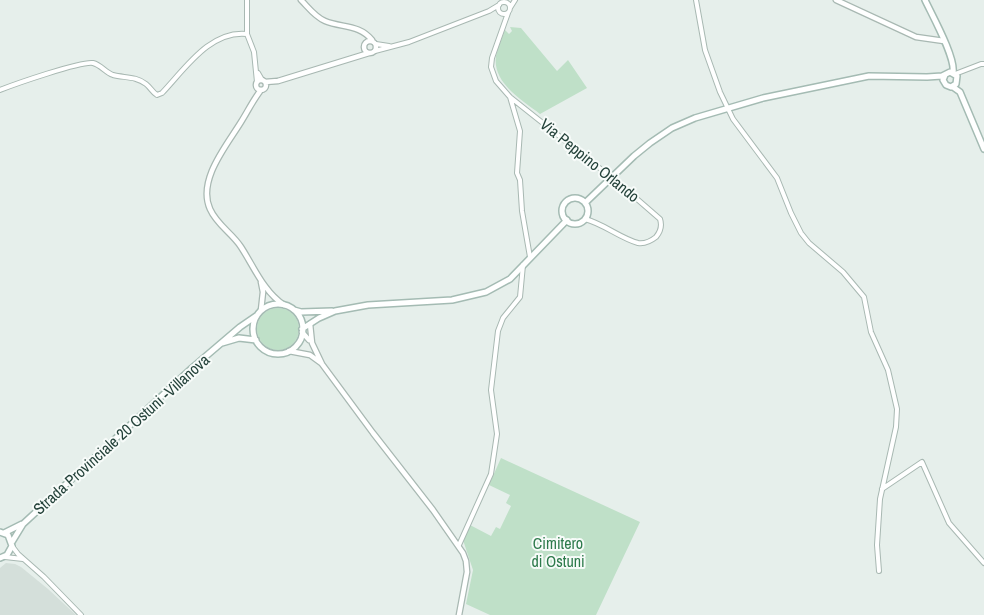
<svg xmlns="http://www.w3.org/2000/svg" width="984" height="615" font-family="'Archivo Narrow',sans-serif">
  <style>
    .built { fill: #d4dfda }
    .green { fill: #bfe0c8 }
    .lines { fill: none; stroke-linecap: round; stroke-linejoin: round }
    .minor-casing { stroke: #a8b8b2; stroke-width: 6 }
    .tertiary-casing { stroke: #a8b8b2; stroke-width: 7 }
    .secondary-casing { stroke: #a4bbb3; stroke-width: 8 }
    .minor { stroke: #fff; stroke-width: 4 }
    .tertiary { stroke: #fff; stroke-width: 4.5 }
    .secondary { stroke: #fff; stroke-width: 5 }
    .minor-bridge-casing { stroke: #a8b8b2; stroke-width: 6; stroke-linecap: butt }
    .minor-bridge { stroke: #fff; stroke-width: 4 }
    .labels { text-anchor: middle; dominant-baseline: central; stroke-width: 4; stroke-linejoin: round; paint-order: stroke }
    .street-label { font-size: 16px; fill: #24423a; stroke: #f7fbf9 }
    .park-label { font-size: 16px; fill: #2d7a4b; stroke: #f7fbf9 }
  </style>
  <rect width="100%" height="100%" fill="#e6efeb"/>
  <path class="built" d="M6,563L15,564L21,567L48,589L76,615H0V568Z"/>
  <path class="green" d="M510,27L521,28L557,71L568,60L587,88L540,114C522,100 492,83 496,56C498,47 502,38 505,30L509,34L512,31Z
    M257 329a21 21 0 1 1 42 0a21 21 0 1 1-42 0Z
    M501,458L640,522L596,615H490L466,604L473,570L463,540L470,525L491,536L496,527L500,529L511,506L506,503L510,495L489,485Z"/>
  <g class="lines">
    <defs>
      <path id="minor" d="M247,0V34L254,52L257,82
        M696,0L705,50L720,92L733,119L777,178L791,213L801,233L809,243L843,272L864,297L871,332L888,370L897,409L896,427L880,499L877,545L879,571
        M498 8a6 6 0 1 1 12 0a6 6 0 1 1-12 0Z
        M510,8L515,0
        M508,13L492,58L491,67L496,81L510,97L602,170
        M376,44L389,46
        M375,51L409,42L489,11L499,5
        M258,73L262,80
        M955,74L981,64H984
        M0,90C15,84 81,61 93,63C101,65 105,72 113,75C124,78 136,76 146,84C151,88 152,92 157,95L162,93C185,69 210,30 247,34
        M510,97L520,131L517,173L520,180L522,211L530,257
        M585,219C604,224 620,238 638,243C645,244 651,241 656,237C661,231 662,225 660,219L622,186
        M882,489L922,462L949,523L984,563
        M459,545L491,474L497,434L491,390L498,331L503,318L520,297L523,265
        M12,546L18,554L44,577L81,615
        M5,557L23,559"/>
      <path id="tertiary" d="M301,0C308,7 315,17 325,21C342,28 359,24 372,40
        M836,0L916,37L944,41
        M364 47a6 6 0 1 1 12 0a6 6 0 1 1-12 0Z
        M256 85a5 5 0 1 1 10 0a5 5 0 1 1-10 0Z
        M265,82L278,81L369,53
        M261,90C253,100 248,111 241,122C227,145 197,180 210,209C217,225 232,233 241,247C254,267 264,292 284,305
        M261,282L263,292L261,310
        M310,324L312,343L322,364L373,433L433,510L463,553L466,561L467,572L459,615
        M302,332L309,340
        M289,351L310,355L321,363"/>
      <path id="secondary" d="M925,0C932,15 956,58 953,73
        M953,87L960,92L984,149
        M562 211a13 13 0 1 1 26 0a13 13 0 1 1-26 0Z
        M585,203L634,156L650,143L672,128L695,118L763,98L869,76L927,77L942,76L950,72L957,76L956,84L951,87L946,85L943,80L945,75
        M253 329a25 25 0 1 1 50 0a25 25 0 1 1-50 0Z
        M294,310L301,312L332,311
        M302,329L319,318L335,311L368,305L452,300L486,292L510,279L567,220
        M222,343L239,338L256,340
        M0,532L8,535L12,546L7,555L0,558
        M4,533L22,524
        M12,542L23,524L192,368L240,327L256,316"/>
    </defs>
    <use href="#minor" class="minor-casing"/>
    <use href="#tertiary" class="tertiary-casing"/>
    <use href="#secondary" class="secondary-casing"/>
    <use href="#minor" class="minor"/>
    <use href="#tertiary" class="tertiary"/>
    <use href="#secondary" class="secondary"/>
    <defs>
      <path id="minor-bridge" d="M602,170L622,186"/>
    </defs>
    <use href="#minor-bridge" class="minor-bridge-casing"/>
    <use href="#minor-bridge" class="minor-bridge"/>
  </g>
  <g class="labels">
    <g class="street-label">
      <text transform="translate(590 160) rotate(39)">Via Peppino Orlando</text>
      <text transform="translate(121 434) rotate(-42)">Strada Provinciale 20 Ostuni -Villanova</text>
    </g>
    <g class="park-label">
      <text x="558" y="543">Cimitero<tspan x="558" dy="18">di Ostuni</tspan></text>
    </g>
  </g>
</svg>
